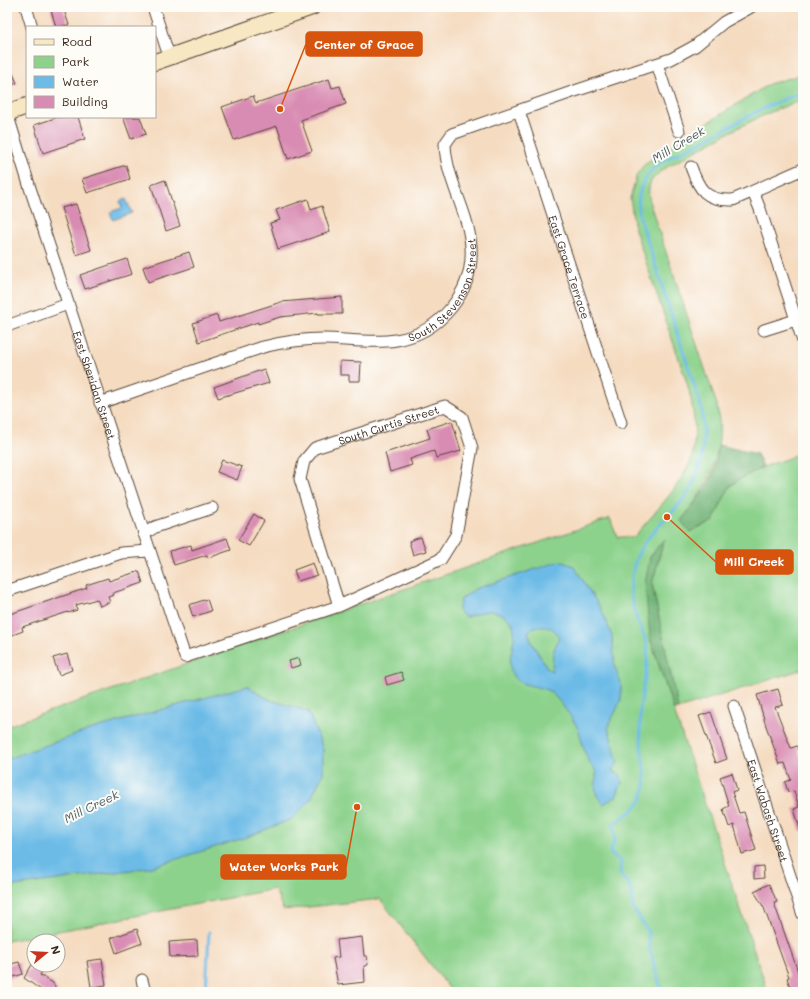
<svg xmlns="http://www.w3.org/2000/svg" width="810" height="999" font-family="Mali,sans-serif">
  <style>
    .green { fill: #8cd28c; stroke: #647e55 }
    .forest { fill: #71b478; stroke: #566f4b }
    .water { fill: #6cbbe7; stroke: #547282; fill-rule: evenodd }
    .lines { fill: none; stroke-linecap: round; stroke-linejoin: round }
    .stream { stroke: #6cbbe7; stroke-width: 3 }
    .building { fill: #d98cb3 }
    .street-casing { stroke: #574536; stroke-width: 13 }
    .secondary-casing { stroke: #574536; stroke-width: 18 }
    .street { stroke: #fff; stroke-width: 11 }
    .secondary { stroke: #f7e8c3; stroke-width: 16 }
    .labels { text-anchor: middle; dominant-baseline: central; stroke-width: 4; stroke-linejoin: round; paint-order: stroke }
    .street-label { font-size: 11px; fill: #3b2a1e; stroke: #fdfcf7 }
    .water-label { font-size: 12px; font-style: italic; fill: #4c5d64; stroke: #fdfcf7 }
    .leader { fill: none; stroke: #d7540e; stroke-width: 1.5 }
    .callout-dot { fill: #d7540e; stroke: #fdfcf7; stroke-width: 1.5 }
    .callout { fill: #d7540e; stroke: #d7540e; stroke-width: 1.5 }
    .callout-label { font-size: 12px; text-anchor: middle; font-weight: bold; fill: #fff }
  </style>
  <rect width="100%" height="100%" fill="#fdfcf7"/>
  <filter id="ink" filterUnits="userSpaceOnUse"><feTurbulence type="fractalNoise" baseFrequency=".025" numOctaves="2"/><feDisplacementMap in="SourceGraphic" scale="8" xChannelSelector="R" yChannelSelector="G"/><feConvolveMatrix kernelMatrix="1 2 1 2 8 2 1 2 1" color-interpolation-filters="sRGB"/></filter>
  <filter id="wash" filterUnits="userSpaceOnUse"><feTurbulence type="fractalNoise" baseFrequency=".012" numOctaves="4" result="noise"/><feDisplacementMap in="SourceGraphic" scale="16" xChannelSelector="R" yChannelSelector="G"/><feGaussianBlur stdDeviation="0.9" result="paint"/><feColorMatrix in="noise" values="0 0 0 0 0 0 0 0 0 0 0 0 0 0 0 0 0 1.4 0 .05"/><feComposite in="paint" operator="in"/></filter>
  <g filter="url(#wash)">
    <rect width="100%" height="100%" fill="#f5dcc1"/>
    <path class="green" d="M803,74V100C762,113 724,135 687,156C675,163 660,169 652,180C647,187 649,196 650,204L717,405C726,453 709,485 681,521L725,496L730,486L740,479L763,467L803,453V669L678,709L652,584L664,540L650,557V639L768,992H452L380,899L283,910L275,889L7,941V726L610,518L617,537H634C651,516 689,478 693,452C697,429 693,405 687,383L635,230L630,198L637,174L643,166L656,155L769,84Z"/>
    <path class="forest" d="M718,445L757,454L763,467L740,479L730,486L713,521L690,532L681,521C693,505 709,487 715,467C717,460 717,452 718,445Z
      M664,539L652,584L678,709L674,710L650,638L645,584L650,557Z"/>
    <path class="water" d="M126,199L132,213L113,220L110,212L122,208L120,201Z
      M560,561L574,566L602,611L612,636L615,668L621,683V700L608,727L618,763L613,769L614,773L620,774L622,782L616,797L603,804C591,790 597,787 596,771C583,759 584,740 576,725C570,715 562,704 554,695C545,684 519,689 512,674C504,656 525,629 506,617C491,607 483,612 466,617L458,611L461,599L475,589ZM534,627C546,627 553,625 559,637L553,653L552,671L548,669L532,643L528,632Z
      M247,686L270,700L308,711L323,749V774L309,802L292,819L247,837L152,867L7,887V759L92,729Z"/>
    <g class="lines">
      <path class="stream" d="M206,992L209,932
        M662,992L650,951L648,932L633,908L631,887L620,874L621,862L610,853L615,839L613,824C623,818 637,809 642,798C648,782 644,769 642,753C640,740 640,725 640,711C641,689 650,666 647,645C646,638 641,631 639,625C634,612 630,598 631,584C634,541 658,530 682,501C704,475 706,438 701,406L640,218C637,201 638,189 648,175C659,159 681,153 697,144C732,125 765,105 803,92"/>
    </g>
    <g id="blocks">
      <path class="building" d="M50,7H63L69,25L56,27Z
        M7,60L17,83L7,87Z
        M329,79L332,88L340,86L346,104L301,120L312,151L288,159L277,126L234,140L222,107L253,96L256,103Z
        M58,117H78L85,139L43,153L34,125Z
        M123,117H140L146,134L131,139Z
        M126,165L130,179L87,193L82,179Z
        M165,180L180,226L166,231L151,185Z
        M308,199L311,210L322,206L330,232L278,249L270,223L280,220L276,210Z
        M76,204L91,250L76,255L61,208Z
        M189,252L194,267L148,282L143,267Z
        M127,259L132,274L85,289L80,275Z
        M342,297V314H318V313L280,317L258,324V322L199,342L193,323L217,315L219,322L281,302Z
        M340,361L361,362L360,381H349V375H340Z
        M264,369L269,383L218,398L214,387Z
        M452,421L461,451L436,458L434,451L410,459L412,465L390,472L385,453L430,438L427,429Z
        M222,460L242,467L237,480L217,472Z
        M254,514L264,521L249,546L238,540Z
        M421,537L426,551L413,555L409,541Z
        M227,538L231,550L208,558L207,555L174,565L170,551L191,545L192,550Z
        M313,563L317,575L298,581L294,570Z
        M139,571L143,583L113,593L114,595L108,597L110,602L100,606L97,599L76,605L77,610L68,613V612L22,627L23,631L7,637V615L87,588L86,585L108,578L109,581Z
        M207,599L211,611L193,617L189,605Z
        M67,654L72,670L59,675L53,658Z
        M299,658L301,665L291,668L289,661Z
        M401,672L404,680L387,685L385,677Z
        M778,689L783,705L775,707L791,748L797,746L803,764V832H801L794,809L799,807L794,791L788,792L785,782L791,780L785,763L780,764L766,726L757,695Z
        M711,712L727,759L716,763L699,716Z
        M732,773L737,790L732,792L739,813L744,812L756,850L742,854L734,825L729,827L723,809L729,806L720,777Z
        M763,866L764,878L754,879V867Z
        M769,884L777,902L774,903L803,986V990L799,992H792L787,978L789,977L764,908L754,891Z
        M137,929L142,943L116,953L111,938Z
        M362,937L364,956H367L368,965L364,966L365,982L338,985L333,958L339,957L337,940Z
        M197,940L198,956L170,957L169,942Z
        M102,959L106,985L91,987L87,961Z
        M19,962L23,974L7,979V965Z
        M33,963L43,970L40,975L53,983L58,992H44L24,978Z"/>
    </g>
  </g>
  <g filter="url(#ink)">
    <use href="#blocks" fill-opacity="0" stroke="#574536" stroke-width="1"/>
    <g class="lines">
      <defs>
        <g id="street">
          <path d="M26,7L32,27"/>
          <path d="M153,7L169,56"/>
          <path d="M657,64L679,131"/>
          <path id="s1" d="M519,111L621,423"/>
          <path id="s2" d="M7,113L30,188L185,657L339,606L300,479L304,461L315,448L445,406L462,417L472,448L456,535L441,559L339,606"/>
          <path d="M691,167C699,190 706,201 733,200L803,169"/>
          <path d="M753,192L760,209L803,341"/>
          <path d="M7,326L68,304"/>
          <path d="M764,330L802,318"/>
          <path id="s3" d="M100,403L263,347C283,342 302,339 323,339C347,339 372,344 396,340C440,333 474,292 471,247C469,212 446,180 445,144L452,134L572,92L671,59L695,46L724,22L751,7"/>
          <path d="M144,534L155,527L212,508"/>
          <path d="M7,591L121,553L149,551"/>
          <path id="s4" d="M734,706L803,915"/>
          <path d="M142,980L145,992"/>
        </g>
        <path id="secondary" d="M155,62L312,7
          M7,113L27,106"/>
      </defs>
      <use href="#street" class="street-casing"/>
      <use href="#secondary" class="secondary-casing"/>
      <use href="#street" class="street"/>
      <use href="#secondary" class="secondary"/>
    </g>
  </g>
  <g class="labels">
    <g class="street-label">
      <text stroke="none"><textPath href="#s1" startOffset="164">East Grace Terrace</textPath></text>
      <text stroke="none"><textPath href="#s3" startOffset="382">South Stevenson Street</textPath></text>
      <text stroke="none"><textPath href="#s2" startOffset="286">East Sheridan Street</textPath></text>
      <text stroke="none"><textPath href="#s2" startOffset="980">South Curtis Street</textPath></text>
      <text stroke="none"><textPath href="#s4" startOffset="110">East Wabash Street</textPath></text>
    </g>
    <g class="water-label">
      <text transform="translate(678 144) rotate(-31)">Mill Creek</text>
      <text transform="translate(91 806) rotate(-26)">Mill Creek</text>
    </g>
  </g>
  <path class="leader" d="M280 109L306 44M667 517L716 562M357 807L346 867"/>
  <g class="callout-dot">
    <circle cx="280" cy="109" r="4"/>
    <circle cx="667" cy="517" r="4"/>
    <circle cx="357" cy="807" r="4"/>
  </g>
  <g class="callout">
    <rect x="306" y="32" width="116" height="24" rx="4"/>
    <rect x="716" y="550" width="77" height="24" rx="4"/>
    <rect x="221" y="855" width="125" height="24" rx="4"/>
  </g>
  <g class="callout-label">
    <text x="364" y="49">Center of Grace</text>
    <text x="754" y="566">Mill Creek</text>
    <text x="284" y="871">Water Works Park</text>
  </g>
  <rect width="810" height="999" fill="none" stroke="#fdfcf7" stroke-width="24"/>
  <rect x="26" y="26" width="130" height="92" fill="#fdfcf7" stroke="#afa8a0"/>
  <rect x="34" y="39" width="20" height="6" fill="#f7e8c3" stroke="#afa8a0"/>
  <text x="62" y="46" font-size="12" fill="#3b2a1e">Road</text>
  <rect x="34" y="56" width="20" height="12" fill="#8cd28c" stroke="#afa8a0"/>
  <text x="62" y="66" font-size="12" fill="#3b2a1e">Park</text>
  <rect x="34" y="76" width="20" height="12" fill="#6cbbe7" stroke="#afa8a0"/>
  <text x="62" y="86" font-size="12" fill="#3b2a1e">Water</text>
  <rect x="34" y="96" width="20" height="12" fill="#d98cb3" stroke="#afa8a0"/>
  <text x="62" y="106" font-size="12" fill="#3b2a1e">Building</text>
  <g transform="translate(46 953) rotate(72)"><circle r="19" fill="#fdfcf7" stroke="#afa8a0"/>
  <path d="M0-3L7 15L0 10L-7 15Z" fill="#c8321e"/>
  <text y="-6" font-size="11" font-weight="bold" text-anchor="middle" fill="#3b2a1e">N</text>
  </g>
</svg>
